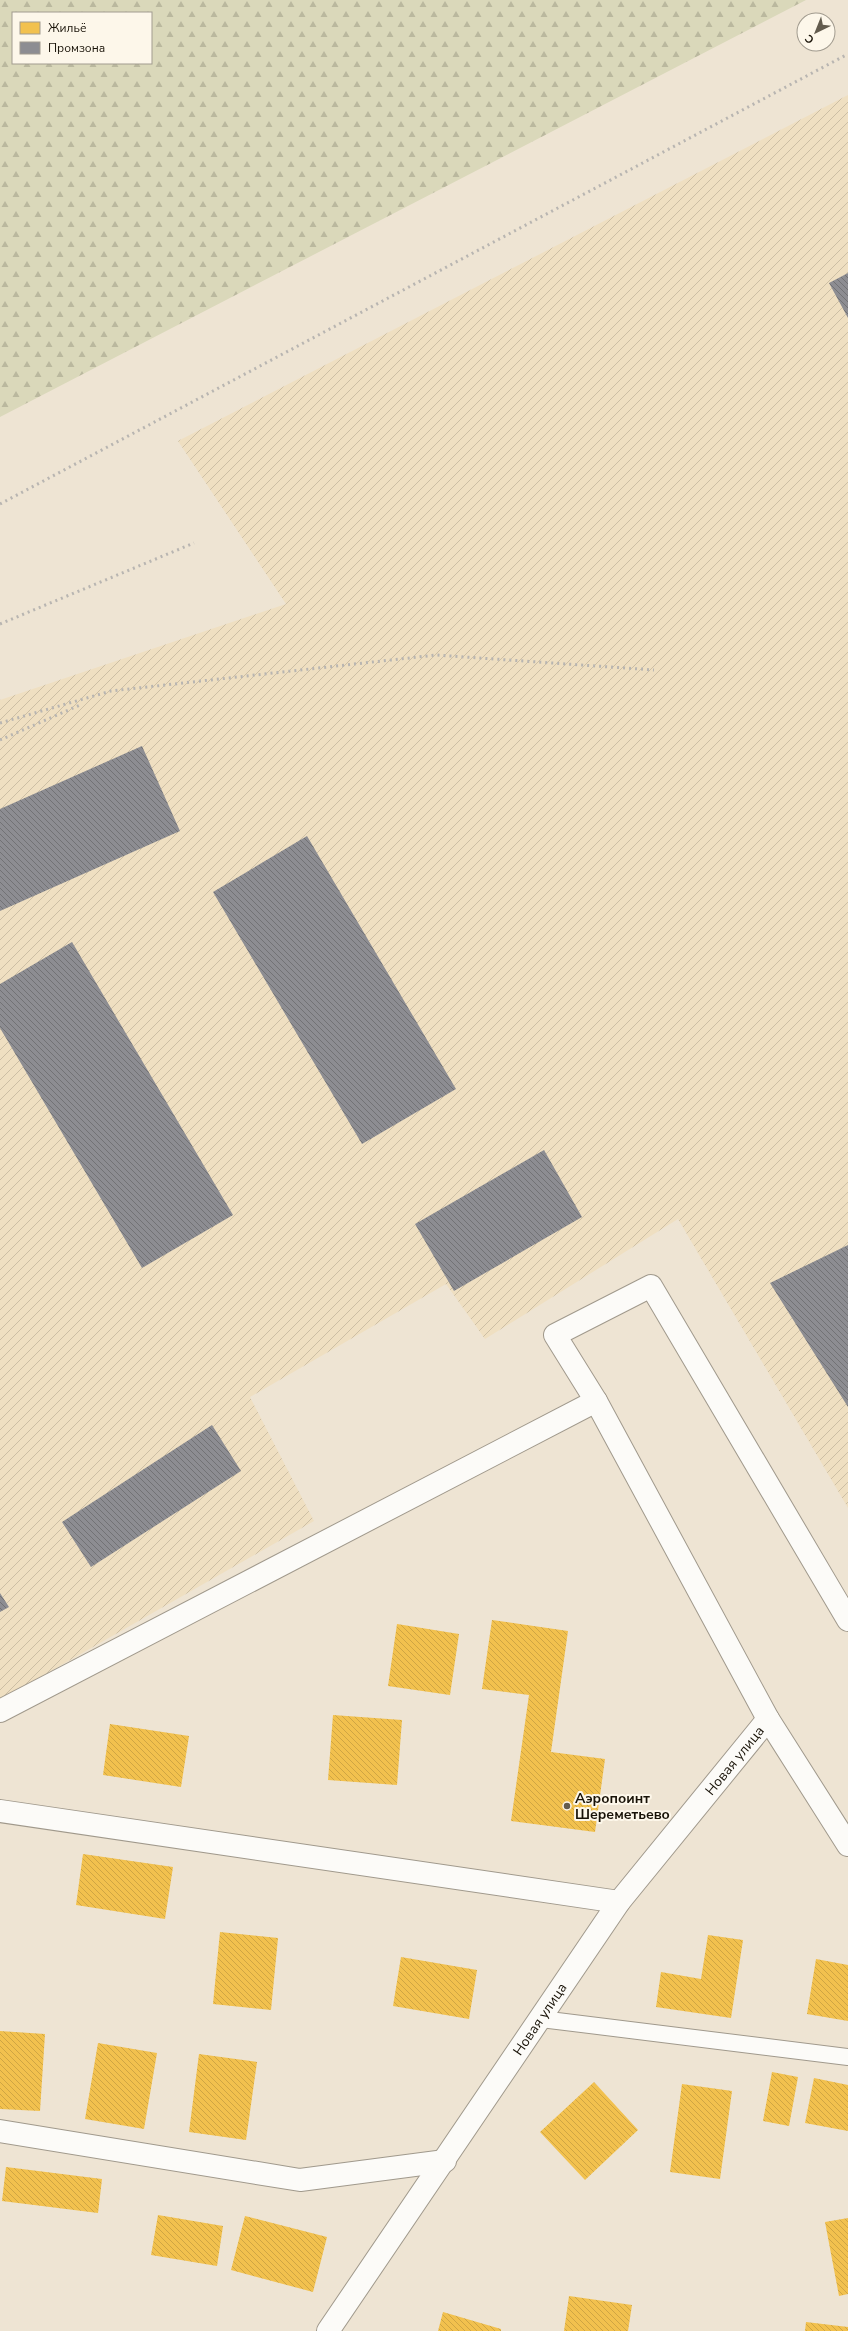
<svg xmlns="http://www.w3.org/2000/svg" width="848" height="2331" font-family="'Nunito Sans',sans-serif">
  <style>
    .industrial { fill: url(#industrial-furrows) }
    .forest { fill: url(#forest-firs); fill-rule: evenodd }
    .homes { fill: url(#homes-back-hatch) }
    .industry { fill: url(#industry-back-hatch) }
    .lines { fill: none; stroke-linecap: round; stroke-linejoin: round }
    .lane-casing { stroke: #a0998c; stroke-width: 18 }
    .street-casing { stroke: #a0998c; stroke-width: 24 }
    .lane { stroke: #fcfbf8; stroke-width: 16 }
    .street { stroke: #fcfbf8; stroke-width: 22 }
    .rail { stroke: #b8b5b1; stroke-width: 3; stroke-dasharray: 2 4; stroke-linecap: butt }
    .poi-dot { fill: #635c4e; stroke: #fdf7ea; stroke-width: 1.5 }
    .labels { text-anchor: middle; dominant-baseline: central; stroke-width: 4; stroke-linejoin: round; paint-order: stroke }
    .street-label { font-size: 14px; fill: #181207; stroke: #fdf7ea }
    .poi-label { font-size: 14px; font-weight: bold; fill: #181207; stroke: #fdf7ea; text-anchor: start }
  </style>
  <defs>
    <pattern id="industrial-furrows" width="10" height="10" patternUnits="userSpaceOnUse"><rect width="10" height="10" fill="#efdfc1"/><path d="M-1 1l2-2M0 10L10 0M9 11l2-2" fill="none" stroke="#ccbea4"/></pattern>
    <pattern id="forest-firs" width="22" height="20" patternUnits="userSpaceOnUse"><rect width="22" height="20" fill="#dad8ba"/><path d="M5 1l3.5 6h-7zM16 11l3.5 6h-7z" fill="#bab89e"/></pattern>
    <pattern id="homes-back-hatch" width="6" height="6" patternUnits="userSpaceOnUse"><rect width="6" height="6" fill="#f2c14e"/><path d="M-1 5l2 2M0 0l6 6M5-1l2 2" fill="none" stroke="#cfa543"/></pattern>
    <pattern id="industry-back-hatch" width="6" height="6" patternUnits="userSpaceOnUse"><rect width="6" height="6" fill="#8d8d92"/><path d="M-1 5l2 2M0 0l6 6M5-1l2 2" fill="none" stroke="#727275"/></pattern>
  </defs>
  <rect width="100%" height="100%" fill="#eee4d3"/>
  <path class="industrial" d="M848,95V1508L678,1219L485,1339L446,1284L250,1397L314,1521L0,1700V700L286,604L178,441Z"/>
  <path class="forest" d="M0,0H806L0,417ZM13,13H151V63H13Z"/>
  <path class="homes" d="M492,1620L568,1631L551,1752L605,1759L595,1832L511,1821L529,1695L482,1689Z
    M397,1624L459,1634L450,1695L388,1686Z
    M333,1715L402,1720L397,1785L328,1780Z
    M110,1724L189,1736L181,1787L103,1775Z
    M83,1854L173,1867L165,1919L76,1905Z
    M220,1932L278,1938L271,2010L213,2004Z
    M708,1935L743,1940L731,2018L656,2007L661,1972L701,1979Z
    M401,1957L477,1970L469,2019L393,2006Z
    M816,1959L848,1965V2021L807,2014Z
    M0,2031L45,2034L40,2111L0,2109Z
    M98,2043L157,2053L144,2129L85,2119Z
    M199,2054L257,2062L246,2140L189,2132Z
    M772,2072L798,2077L789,2126L763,2121Z
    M814,2078L848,2085V2131L805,2123Z
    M594,2082L638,2130L585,2180L540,2132Z
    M682,2084L732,2091L720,2179L670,2172Z
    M6,2167L102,2179L98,2213L2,2201Z
    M158,2215L223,2226L217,2266L151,2255Z
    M245,2216L327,2237L313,2292L231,2270Z
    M848,2218V2294L839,2296L825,2222Z
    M569,2296L632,2305L628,2331H564Z
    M443,2312L501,2329V2331H438Z
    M806,2322L848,2327V2331H805Z"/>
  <path class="industry" d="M848,273V318L829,283Z
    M142,746L180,831L0,911V809Z
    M307,836L456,1089L362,1144L213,892Z
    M72,942L233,1215L142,1268L0,1028V984Z
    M544,1150L582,1217L454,1291L415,1224Z
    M848,1245V1407L770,1283Z
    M212,1425L241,1471L91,1567L62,1522Z
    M0,1593L9,1607L0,1612Z"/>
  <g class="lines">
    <defs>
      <path id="lane" d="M541,2019L848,2057"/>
      <g id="street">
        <path d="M596,1401L768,1719L848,1845"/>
        <path d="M0,1711L596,1401L555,1335L651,1286L848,1620"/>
        <path d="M0,1811L619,1902"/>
        <path d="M0,2131L300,2180L445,2161"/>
        <path id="s1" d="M328,2331L619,1902L768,1719"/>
      </g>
    </defs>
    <use href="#lane" class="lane-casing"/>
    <use href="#street" class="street-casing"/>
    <use href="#lane" class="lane"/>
    <use href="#street" class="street"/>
    <path class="rail" d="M0,504L848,54
      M0,624L194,543
      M0,723L111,691L436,655L654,670
      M0,740L80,705"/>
  </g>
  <circle class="poi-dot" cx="567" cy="1806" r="4"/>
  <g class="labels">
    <g class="street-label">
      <text stroke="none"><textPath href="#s1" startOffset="701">Новая улица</textPath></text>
      <text stroke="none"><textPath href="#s1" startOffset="377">Новая улица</textPath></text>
    </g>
    <g class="poi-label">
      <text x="575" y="1798">Аэропоинт<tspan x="575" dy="16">Шереметьево</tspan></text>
    </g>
  </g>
  <rect x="12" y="12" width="140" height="52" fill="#fdf7ea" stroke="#a19b8f"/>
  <rect x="20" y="22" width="20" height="12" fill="#f2c14e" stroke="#a19b8f"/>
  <text x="48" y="32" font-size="12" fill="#181207">Жильё</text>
  <rect x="20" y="42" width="20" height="12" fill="#8d8d92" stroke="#a19b8f"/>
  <text x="48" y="52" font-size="12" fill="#181207">Промзона</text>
  <g transform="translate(816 32) rotate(223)"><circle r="19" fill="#fdf7ea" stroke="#a19b8f"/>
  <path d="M0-3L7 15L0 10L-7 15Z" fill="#635c4e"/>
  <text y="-6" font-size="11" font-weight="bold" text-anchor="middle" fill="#181207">С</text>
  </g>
</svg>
